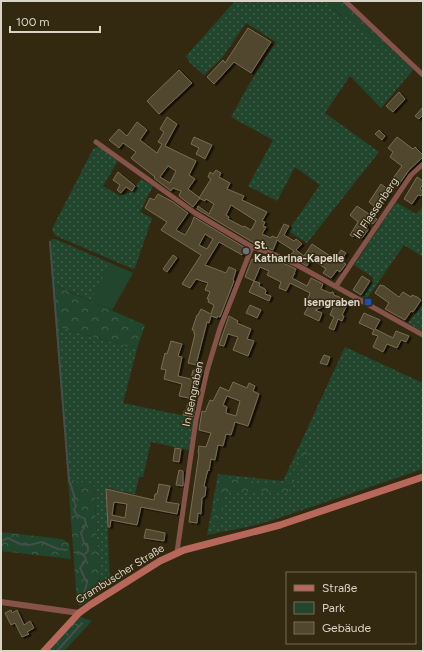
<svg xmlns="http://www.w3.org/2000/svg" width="424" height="652" font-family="Figtree,sans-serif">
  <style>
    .green { fill: url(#green-dots) }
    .forest { fill: url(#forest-crowns) }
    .pitch { fill: #21452d }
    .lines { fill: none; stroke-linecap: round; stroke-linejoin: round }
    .stream { stroke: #464e49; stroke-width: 2 }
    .building { fill: #51472e; stroke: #786d52; fill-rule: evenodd; filter: url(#shadow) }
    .minor { stroke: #86534a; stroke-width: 5 }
    .tertiary { stroke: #86534a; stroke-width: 6 }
    .secondary { stroke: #b8685a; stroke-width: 7 }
    .worship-dot { fill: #6b7280; stroke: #332911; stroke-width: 1.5 }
    .transit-dot { fill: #1a4fb4; stroke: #332911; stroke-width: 1.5 }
    .labels { text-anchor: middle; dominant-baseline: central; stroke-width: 3; stroke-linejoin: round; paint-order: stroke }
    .street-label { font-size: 11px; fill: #dad4c6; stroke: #332911 }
    .poi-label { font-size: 11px; font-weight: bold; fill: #dad4c6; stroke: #332911; text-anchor: start }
  </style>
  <defs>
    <pattern id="green-dots" width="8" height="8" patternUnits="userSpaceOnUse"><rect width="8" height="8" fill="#21452d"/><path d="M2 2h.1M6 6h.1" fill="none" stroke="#415f4a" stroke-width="1.8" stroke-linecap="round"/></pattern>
    <pattern id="forest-crowns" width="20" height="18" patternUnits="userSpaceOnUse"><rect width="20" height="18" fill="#21452d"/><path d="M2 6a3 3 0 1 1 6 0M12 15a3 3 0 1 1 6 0" fill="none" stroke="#415f4a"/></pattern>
    <filter id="shadow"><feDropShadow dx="2.5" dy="1.5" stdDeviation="0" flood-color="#0009"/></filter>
  </defs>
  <rect width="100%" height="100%" fill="#332911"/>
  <path class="green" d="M235,1H323L343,17L346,13L409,70L412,68L413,70L381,108L350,76L325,113L379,152L307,243L288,231L320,185L295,167L277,201L248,186L273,140L231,117L248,86L276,42L246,23L222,58L204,75L190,63L186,56Z
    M96,147H99L118,161L103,186L120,196L131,192L141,179L153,186L140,212L152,218L135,268L133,269L56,236L53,232L52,229L93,149Z
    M396,202L416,214L423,206V257L404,245L366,300L361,297L374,278L354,265Z
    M52,239H55L133,273L112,310L55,285L58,327L137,349L123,403L195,418L189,450L151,442L143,477H139L135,494L106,488L110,584L100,592L94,486L68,479L49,242Z
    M423,304V332L408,323Z
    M345,347L423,383V469L273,520L252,526L207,535L218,474L283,481Z"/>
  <path class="forest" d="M323,1H341L412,68L409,70L346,13L344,17Z
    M54,285L145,325L137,349L58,327Z
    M304,449L308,453L288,493L248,491V493L225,492L220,524L213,526L219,480L222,477L284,485L291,473L295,470L296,464Z
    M68,479L94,485L100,592L80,606L77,603Z
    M1,532L62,539L69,543L71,559L1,551Z
    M81,617L92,621L64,651H48L67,629Z"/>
  <path class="pitch" d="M110,263L133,273L112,310L90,301Z"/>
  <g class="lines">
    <path class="stream" d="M50,242L69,481C73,488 72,491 75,498L74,501L76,506L74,509L76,514L85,519L86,524L81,533L84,543L88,547V551L84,555
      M1,541L8,538L20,544L29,545L42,542L58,549L67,550
      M78,552L84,555L86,560L80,568L87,583L83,596
      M57,651L82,623"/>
  </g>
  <path class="building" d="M248,28L271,42L251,73L234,62L214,84L207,77L223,60L225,63Z
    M179,70L192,83L159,114L147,101Z
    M399,92L405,99L393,112L386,106Z
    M423,107V115L419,119L415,116Z
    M167,117L177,124L165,146L196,161L189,175L195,179L188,189L200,198L193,207L179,196L181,191L173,188L171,191L154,178L155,177L131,158L136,152L123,143L119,148L109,140L119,129L127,136L137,122L147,130L140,140L157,153L162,144L158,142L164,132L160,129ZM168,166L176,171L170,183L160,177Z
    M379,130L385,136L382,140L375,134Z
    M194,137L212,145L205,159L196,154L199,148L191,144Z
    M397,137L413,149L415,147L423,155V157L409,170L398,186L391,181L402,166L390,157L393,152L388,148Z
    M216,170L221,173L219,177L230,183L227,189L244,196L242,200L267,212L262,221L265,222L263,226L266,227L262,234L271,238L272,236L277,238L284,224L289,226L284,235L294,241L296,239L302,244L296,250L304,256L312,244L335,259L341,250L346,253L341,261L346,264L340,272L337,270L331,278L323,273L326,269L311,258L307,266L296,260L290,256L294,251L277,240L273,250L254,243L197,209L198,206L209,214L214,204L206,199L205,201L199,198L211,179L208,177L210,172L213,174ZM231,205L256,221L251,230L244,226L243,227L228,219L229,217L226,215Z
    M118,172L135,186L132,191L126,187L121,193L117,190L120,185L113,180Z
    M417,177L423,181V184L420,189L423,191V193L421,196L418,195L412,204L404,199Z
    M381,184L389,190L388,194L373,216L377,219L373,224L365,219L368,230L362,238H360L355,235L353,237L350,235L358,222L350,215L357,206L369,214L374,206L369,202Z
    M158,194L173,202L188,213L176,230L185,235L191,225L194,217L247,249L245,254L243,253L242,255L219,242L205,265L226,273L229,267L236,270L233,280L234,281L220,317L218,316L217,318L211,316L209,323L207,322L196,365L188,363L195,334H194V330H192L197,315H198L201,309L211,314L214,305L208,302L209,299H207L210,292L205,290L208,283L196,279L190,288L182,284L201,255L161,230L167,222L145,208L150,198L154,200ZM205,234L213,239L207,249L199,245Z
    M173,255L177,258L167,272L163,269Z
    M262,255L272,258L296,269L294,273H295L292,278L307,286L311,278L323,284L321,289L330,293L333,292L334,295L349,301L342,315L344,316L342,321L338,319L334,330L329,328L334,317L330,315L333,308L327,305L315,310L322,313L319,321L304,314L308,307L305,306L310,293L290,283L286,291L279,288L281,282L267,275L269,271L260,267L254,281L245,277L252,259L259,262Z
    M362,276L370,281L361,295L353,290Z
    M254,281L260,283L259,286L265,289L266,291L265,294L271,296L269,301L249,292Z
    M380,285L384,286L399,297L403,292L411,297L412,295L417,297L421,300L413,312L411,311L405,320L385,309L389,303L375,293Z
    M250,305L261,310L257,318L246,313Z
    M364,313L380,320L375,329L393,338L396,331L409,336L406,342L401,340L397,348L387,344L383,352L373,347L378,336L372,334L374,330L359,323Z
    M229,316L238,321L237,323L251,329L247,339L254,341L248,356L233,350L238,337L228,334L224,346L219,345Z
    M171,341L182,344L178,356L182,357L178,376L191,379L193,370L202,372L198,387L196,386L193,399L179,396L182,384L164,379L166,370L161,369L165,353L167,354Z
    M324,355L330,357L327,365L320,363Z
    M233,382L247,388L249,383L255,386L253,391L259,394L248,426L235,422L231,435L226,434L223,446L218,445L215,460L211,459L209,471L208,470L206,477L204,486L206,487L205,496L202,498L201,514L198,513L197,523L189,522L199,453H198L199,446L206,447L211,433L199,430L202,411L205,412L210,400L213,401L220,387L229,391ZM227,396L240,401L236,416L226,413L227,407L223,405Z
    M188,403L195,405L193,417L183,415L184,411H186Z
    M175,448L181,449L179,462L173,461Z
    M179,470L183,471V486L176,485Z
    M159,484L170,486L166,502L179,504L177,514L141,507L137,525L111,520L110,527H108L106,489L154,500L155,494H157ZM114,502L127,504L125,518L112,515Z
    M146,529L165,533L164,541L144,538Z
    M11,610L12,613L17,610L24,625L30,621L34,628L27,632L29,634L22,637L15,623L11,625L5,613Z"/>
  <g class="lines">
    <path class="minor" d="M345,1L423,75
      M96,142L195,213L252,247L273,254L297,265L423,335
      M336,286L411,175L423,164
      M177,552L196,420L207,371L220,328L252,247"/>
    <path class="tertiary" d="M1,602L79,613"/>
    <path class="secondary" d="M44,651L79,613L90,605L160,561L184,550L280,525L423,477"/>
  </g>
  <circle class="worship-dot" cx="246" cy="251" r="4"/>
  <rect class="transit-dot" x="364" y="298" width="8" height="8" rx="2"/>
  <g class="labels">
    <g class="street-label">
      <text transform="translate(376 208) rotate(-56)">In Flassenberg</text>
      <text transform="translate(193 394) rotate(-78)">In Isengraben</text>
      <text transform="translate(120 574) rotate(-32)">Grambuscher Straße</text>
    </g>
    <g class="poi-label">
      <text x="254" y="245">St.<tspan x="254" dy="13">Katharina-Kapelle</tspan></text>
      <text x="360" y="302" text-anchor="end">Isengraben</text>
    </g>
  </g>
  <rect width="424" height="652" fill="none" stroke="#dad4c6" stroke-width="4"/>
  <rect x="286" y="572" width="130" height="72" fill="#332911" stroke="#766d59"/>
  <rect x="294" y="585" width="20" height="6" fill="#b8685a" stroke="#766d59"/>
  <text x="322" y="592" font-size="12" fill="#dad4c6">Straße</text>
  <rect x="294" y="602" width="20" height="12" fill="#21452d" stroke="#766d59"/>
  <text x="322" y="612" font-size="12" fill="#dad4c6">Park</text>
  <rect x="294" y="622" width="20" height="12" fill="#51472e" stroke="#766d59"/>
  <text x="322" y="632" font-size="12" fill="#dad4c6">Gebäude</text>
  <path d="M10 26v6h90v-6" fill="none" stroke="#dad4c6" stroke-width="2"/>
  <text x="16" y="26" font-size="12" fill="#dad4c6" stroke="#332911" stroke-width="3" paint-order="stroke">100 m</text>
</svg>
